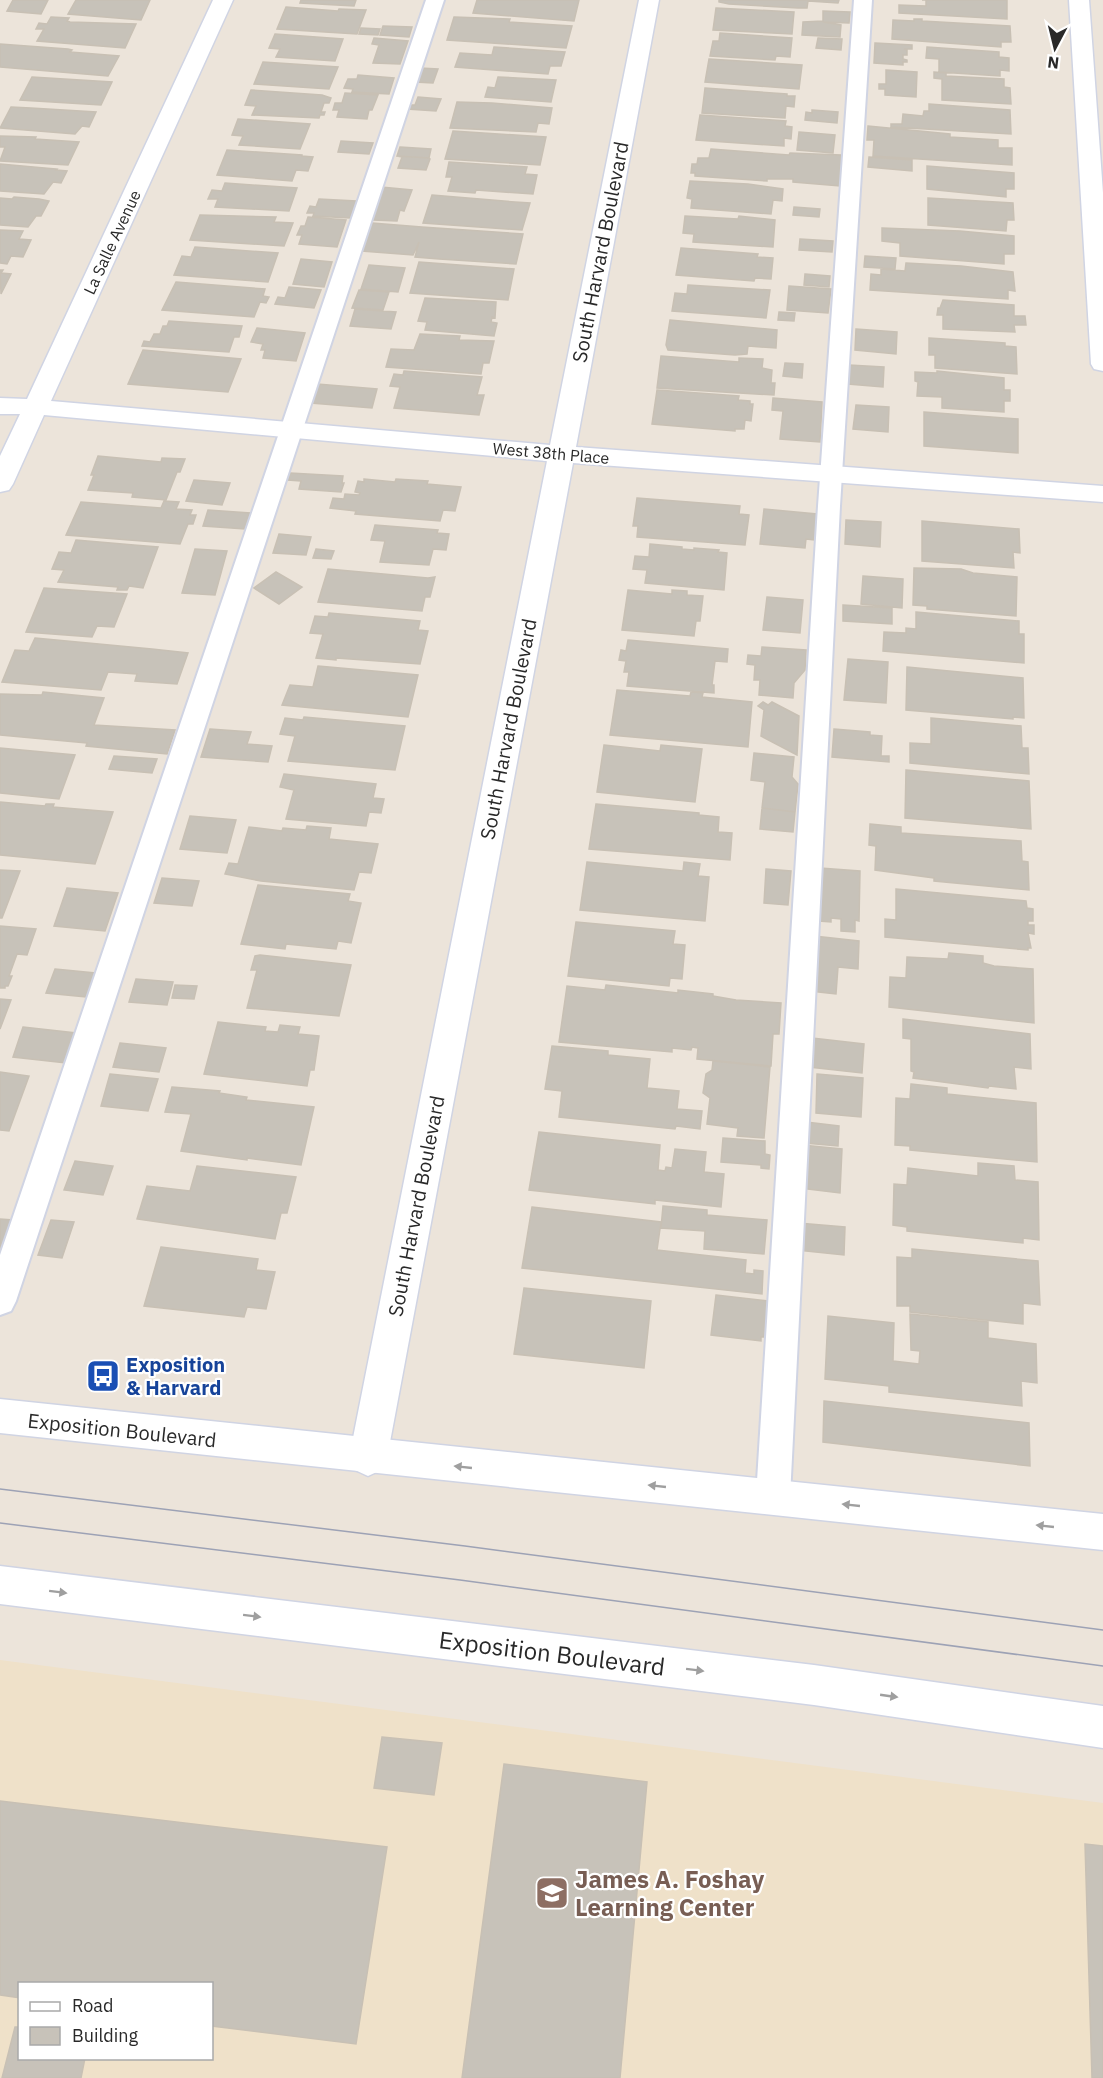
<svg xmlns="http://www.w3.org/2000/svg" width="1103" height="2078" font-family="'IBM Plex Sans',sans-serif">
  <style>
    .education { fill: #efe1c9; fill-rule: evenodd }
    .building { fill: #c7c2b9; stroke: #c8c0b4; stroke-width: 1.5 }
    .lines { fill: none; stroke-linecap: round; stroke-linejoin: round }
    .service-casing { stroke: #d0d4e3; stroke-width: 4 }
    .minor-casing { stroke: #d0d4e3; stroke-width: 3 }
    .secondary-casing { stroke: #d0d4e3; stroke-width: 3 }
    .service { fill: #fff; fill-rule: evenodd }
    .minor { fill: #fff; fill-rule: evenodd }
    .secondary { fill: #fff; fill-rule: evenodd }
    .tram { stroke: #9da2b5; stroke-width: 1.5 }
    .oneway { fill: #9f9f9f }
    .labels { text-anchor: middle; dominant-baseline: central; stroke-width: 4.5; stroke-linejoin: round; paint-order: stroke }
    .far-street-label { font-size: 16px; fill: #292929; stroke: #fff }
    .street-label { font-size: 20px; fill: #292929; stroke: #fff }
    .transit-label { font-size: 20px; font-weight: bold; fill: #164399; stroke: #fff; text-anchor: start }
    .near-street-label { font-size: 24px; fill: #292929; stroke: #fff }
    .near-education-label { font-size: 24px; font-weight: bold; fill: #785e54; stroke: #fff; text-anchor: start }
  </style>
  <rect width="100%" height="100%" fill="#ece4da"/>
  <path class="education" d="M0,1660L1103,1803V2078H0ZM20,1984H212V2058H20Z"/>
  <path class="building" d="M13,0H48L41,14L7,11Z
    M76,0H150L141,20L68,14Z
    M301,0H356L354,6L300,3Z
    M477,0H579L574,21L473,13Z
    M719,0H839L838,3L808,1L807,8H798L729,4L719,2Z
    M922,0H1007V19L899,13V5L926,6V0Z
    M286,7L338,11L339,9L366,10L357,34L277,29Z
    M716,8L794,12L792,34L713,30Z
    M823,11L850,12L849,23L823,22L841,25L840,37L802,35L803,22L823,21Z
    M51,17L69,18L67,21L70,22L136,24L125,48L37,41L44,29H36L39,23L47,24Z
    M454,17L510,19L509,22L572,26L566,48L447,40Z
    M914,19H922V21L1010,26L1011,42H1001V47L892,39L893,20L914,21Z
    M383,26L412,27L409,37L380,35Z
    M361,28L380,29L378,35L359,34Z
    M720,33L792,38L790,57L776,56L775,60L710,56L713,41H719Z
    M275,34L343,39L335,61L276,57L280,49L269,48Z
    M374,38L408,41L400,64L373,63L379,45L372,44Z
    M818,38L842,39L841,50L816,48Z
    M875,43L912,45V49H904L907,50V55H903V59L907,60V62H903V65L874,63Z
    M0,44L68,49L72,50L70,52L119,56L108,76L0,67Z
    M494,47L565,52L561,66H550L548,74L455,67L460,53L492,55Z
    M927,47L999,52V57L1009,58V71L1000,70V76L939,72V59L926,58Z
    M709,59L802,65L799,89L705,82Z
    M263,62L338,67L329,89L254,84Z
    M420,68L438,69L433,83L415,82Z
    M886,70L917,72L916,97L885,95V89H879V84H886Z
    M934,72L946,73V76L1004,79V87L1010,88L1011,104L942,100V79L934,78Z
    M358,75L394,78L389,94L352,92L353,89L344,88L348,79H357Z
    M32,77L112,82L101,105L20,100Z
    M498,77L556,80L551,102L485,97L488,87L495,88Z
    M705,88L787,94V96H795L794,107L786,106L785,118L702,113Z
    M251,90L322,95L331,98L329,103H324L321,112H325L324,115H320L319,118L252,115L256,106L245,105Z
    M345,93L378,95L372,110H369L367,119L337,117L339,110H333L335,103H342Z
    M418,97L441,99L436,111L407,109L408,105H415Z
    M457,102L492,103L552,108L549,124L538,123L536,132L450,128Z
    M929,104L1010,110L1011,134L891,127V124H902L903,114L923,116L924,111H929Z
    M11,107L31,108L96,112L89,127L82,126L75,134L0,128Z
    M812,110L838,112L837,123L805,120L806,112L812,113Z
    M700,115L786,121L785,126L792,127L791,139L784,138V146L696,140Z
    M238,119L310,124L300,149L239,145L243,136L232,135Z
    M868,126L950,134V137L998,140V148H1012V165L873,156L874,140H867Z
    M453,131L546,137L540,165L445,159Z
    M799,132L835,135L833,153L797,150Z
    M0,136L36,137L35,139L79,142L68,165L0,161L5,147H0Z
    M341,141L373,143L369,154L338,152Z
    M400,147L431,149L429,158L397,156Z
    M711,149L789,155L790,153L841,155L840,186L793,182V179H767V181L695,176V173H691L692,164H697L698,158H709Z
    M227,150L302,155V156L313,157L308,171L296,170L292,181L217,175Z
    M397,156L429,158L430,159L426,170L398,168L402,157Z
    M869,157L912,160V171L868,167Z
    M449,162L527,167L525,174L537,175L533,194L476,190L475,193L448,191L452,177H446Z
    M0,164L57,169L56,170L67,171L61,183L53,182L44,194L0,191Z
    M927,166L1014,173V189H1006V197L927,189Z
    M690,181L748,184L783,189L782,201L773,200L771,214L691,208L692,199L687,198Z
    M225,183L297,188L289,211L215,207L218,199H208L212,190L222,191Z
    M381,187L412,190L404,211L400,210L397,221L373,220Z
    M432,195L515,202L530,203L522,230L423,223Z
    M14,197L39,199L49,201L41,216H36L28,227L0,225V198L12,199Z
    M928,198L1013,203L1014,220H1007L1006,231L928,225Z
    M319,199L356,201L350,218L313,216L314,213H307L310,206L316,207Z
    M794,207L820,209L819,217L793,215Z
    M200,215L276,217L274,222L293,223L284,246L190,240Z
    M685,216L738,219L739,216L775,220L773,247L693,242L694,234L683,233Z
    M308,217L346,220L337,247L299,244L302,235H297L301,226H305Z
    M372,223L422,227L523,234L516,264L439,259L415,257L419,242L413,255L362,251Z
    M882,228L960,231L1014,236V254H1004V264L900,256V243L882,241Z
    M0,230L23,231L19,239L31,240L23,257L11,256L7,264L0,263Z
    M800,239L833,241L832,252L799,250Z
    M195,247L278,253L268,282L174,275L182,256L191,257Z
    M681,248L758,254L757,257L773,258L771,279L755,278L754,281L676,275Z
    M865,256L896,258L895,269L864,267Z
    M301,259L332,262L324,287L293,284Z
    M419,262L514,269L508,300L410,293Z
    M906,263L961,266L1013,272L1015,291L1008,290V299L870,290L871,274L881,275V269L905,271Z
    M369,265L405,268L398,292L361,289Z
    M0,270H3L1,273L11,274L1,294Z
    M805,274L830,276L829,287L804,285Z
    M176,282L265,289L263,296L269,297L266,303L260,302L254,317L162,310Z
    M688,285L770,290L766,318L672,311L675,293L687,294Z
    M789,286L831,289L828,313L787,310Z
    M289,287L321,290L314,308L275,304L278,297L285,298Z
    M359,290L389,292L383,310L352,308Z
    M425,298L496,302L495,318L492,317L491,322L497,323L494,336L425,330L427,322L418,321Z
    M943,300L1014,305V316H1025L1026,325H1014L1015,332L943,329V315H937L938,308H940Z
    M355,309L396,312L391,329L350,326Z
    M779,312L795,313L794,321L778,320Z
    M670,320L777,330L776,348L748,346L747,354L735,355L668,350L666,345Z
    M169,321L242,326L239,337H234L229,352L142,346L144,341L150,342L154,334H160L163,326H167Z
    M257,328L305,333L296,361L263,358L265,350H261L263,344L251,342Z
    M856,329L897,332L896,354L855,350Z
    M420,334L460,336L459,340L494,341L489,363H483L481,374L386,367L391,349L414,350Z
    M929,338L1005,343V346L1016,347L1017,374L935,368V355H929Z
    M143,350L241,359L228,392L128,384Z
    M661,356L739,362V358L763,359L762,368L772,370L771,383H775L774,395L657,388Z
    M785,363L803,364L802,378L783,376Z
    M849,365L884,367L883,387L848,384Z
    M404,371L482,377L477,395H484L479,415L394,408L400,387L390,386L394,374L403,375Z
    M937,371L1004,378V390H1010V401H1004V412L942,408V397L917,396L918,382L915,381V372L937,373Z
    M317,384L377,389L372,408L311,403Z
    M657,390L739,396L738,400L750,401V404H753L751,421L745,420L744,429H735V431L652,424Z
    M773,398L822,402L820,442L780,439L783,411L772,410Z
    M856,405L889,407L888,432L853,429Z
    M924,412L1018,419V453L924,446Z
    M98,456L161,462L162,458L185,459L180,472H177L166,500L132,497L133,493L88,490L94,475H91Z
    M290,473L343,476L342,483H344L341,492L299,489L301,481L288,480Z
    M364,479L395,482L396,479L428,481L427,484L461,487L455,511L443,510L440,521L355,514L356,511L330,508L333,498L344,499L345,494L359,495L360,493L355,492L358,481L364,482Z
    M194,480L230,483L222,505L186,501Z
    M637,498L740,506L739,514L749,515L745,545L637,537L638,526H633Z
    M164,501L179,502L176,509L192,510L190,515H196L193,524H188L180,544L66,535L81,502L161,508Z
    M764,509L817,514L814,540L806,539L805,548L760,544Z
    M208,510L250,513L245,529L203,526Z
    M846,520L881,522L880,547L845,544Z
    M922,521L1019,529L1020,553L1013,552L1014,568L922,561Z
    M375,525L438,530L437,533L449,534L446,550L433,549L429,565L380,562L385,541L371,540Z
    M279,534L311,537L306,555L273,553Z
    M76,540L134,545L158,547L143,588L129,586L127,590H117L118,587L58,582L64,570L52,569L59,552L71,553Z
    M650,544L682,547V549L694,550V548L719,550L718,552L727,553L724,590L645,583L647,570L633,569L635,556L649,557Z
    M195,549L227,551L215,595L182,593Z
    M316,549L334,551L331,559L313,558Z
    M914,568L961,569L973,573L1017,577L1016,616L927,609V606L913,605Z
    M328,569L428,578L435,577L430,597H425L422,611L318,602Z
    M276,572L302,587L279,604L254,588Z
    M863,576L903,579L902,608L861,604Z
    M44,588L127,594L114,627L97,626L92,637L26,632Z
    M628,590L672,594V590L687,591V595L703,596L700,621H696L694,636L622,630Z
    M767,597L803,600L800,633L763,630Z
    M843,605L892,608V624L843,621Z
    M916,612L1019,621V634H1024V663L883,651L884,632L906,633V628L916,629Z
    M329,613L420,621L418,630L428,631L420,664L336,658V660L316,658L323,634L310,633L315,616L328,617Z
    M35,638L152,649L188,653L177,684L135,681L137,674L108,672L101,690L2,682L15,650L29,651Z
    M628,640L728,649L727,662L715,661L712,685H714V693L627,686L629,672H624L626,661L619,660L621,650L626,651Z
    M762,647L806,650L805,670L794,683L793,698L759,695L760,680H754L755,665L747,664L748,655L761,656Z
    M848,659L888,662L886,703L844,700Z
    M318,666L418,675L408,717L282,705L290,685L313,687Z
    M907,667L1023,678L1024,718L1013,717V719L906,710Z
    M617,690L690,696L691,692L703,693L702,697L752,702L748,747L610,735Z
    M43,692L104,698L94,725L175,730L167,754L86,746L87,743L0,735V694L42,695Z
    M763,702L768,705L772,702L799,716L797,755L761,736L764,710L758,706Z
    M304,717L405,726L395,770L288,761L295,736L280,734L285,718L303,720Z
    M931,718L1021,726L1022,748H1028L1029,774L910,763V743L931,744Z
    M210,729L251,732L247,744L272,746L268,762L201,757Z
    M834,729L870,732V735L882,736L881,756H889V762L832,757Z
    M604,745L660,751L661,745L702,749L695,802L597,792Z
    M0,748L75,755L59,799L0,793Z
    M754,753L794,757L792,777L798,784L795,812L762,808L765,782L751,780Z
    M114,756L157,759L152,773L109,769Z
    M906,770L1029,781L1031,829L905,818Z
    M284,774L376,784L373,798L384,799L381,813L369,812L366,826L286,819L294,790L280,787Z
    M0,802L45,806L46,804H54L53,807L113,812L95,864L0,855Z
    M596,804L699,813V815L719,817L718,832L732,833L730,860L589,849Z
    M762,808L795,812L793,832L760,829Z
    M190,816L236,820L227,853L180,849Z
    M870,824L901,827V833L1021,841L1022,861L1028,862L1029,890L934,881V878L875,870L876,846L869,845Z
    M307,826L331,828L329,839L378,844L371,873L359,872L354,890L261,881L225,874L229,863L238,864L249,827L282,831L283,828L306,830Z
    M587,862L683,871L684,862L700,864L698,876L709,877L705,921L580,910Z
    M820,868L860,871L859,921L855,920V932L841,931V919L831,918V922L819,921Z
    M766,869L791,871L788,905L764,903Z
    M0,870L20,871L2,918H0Z
    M162,878L199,881L192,906L154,903Z
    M258,885L350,894L348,901L361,903L351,943L338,941L336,949L286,944L285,949L241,944Z
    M67,888L118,893L105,931L54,926Z
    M896,889L1026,901L1027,908L1033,909V921H1028V925H1034V934L1028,933L1031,948H1028V950L885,937V919L896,920Z
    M576,922L675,931L673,944L685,945L682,979L670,978L669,986L568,976Z
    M0,926L36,929L27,955L17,954L9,976H12L8,986H5V988H0Z
    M814,936L859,941L858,969L838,967L836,994L810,991Z
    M949,953L983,956V963L994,966L1033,969L1034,1023L889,1007L890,977L906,978L907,957L948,959Z
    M260,955L351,965L339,1016L247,1008L257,970H251L255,956Z
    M55,969L95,973L86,997L46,993Z
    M136,979L173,982L167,1005L129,1002Z
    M175,985L197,986L194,999L172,998Z
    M606,985L678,993V990L713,994V996L736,1000L781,1003L779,1034H773L771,1066L697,1059L698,1048L692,1047L691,1050L672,1048V1052L559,1042L567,986L605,990Z
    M0,999L11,1000L0,1029Z
    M903,1019L1030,1034L1031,1069L1014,1067L1016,1089L989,1086L988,1088L913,1078L914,1072L911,1071V1039L903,1038Z
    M218,1022L266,1027L265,1031L278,1032L280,1025L300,1027L298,1034L319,1036L314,1070H310L307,1086L204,1074Z
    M23,1027L76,1033L66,1063L13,1057Z
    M812,1038L864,1044L862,1073L809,1067Z
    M120,1043L166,1048L159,1072L113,1067Z
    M552,1046L608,1051V1055L650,1059L647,1088L679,1091L677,1109L702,1111L700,1129L676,1126L675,1129L559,1117L562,1091L545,1089Z
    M713,1061L770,1067L764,1138L737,1136L738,1128L707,1124L710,1098L703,1093L706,1074L712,1070Z
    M0,1072L29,1076L9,1131L0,1130Z
    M110,1074L158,1079L148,1111L101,1106Z
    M817,1074L863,1078L861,1117L816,1113Z
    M911,1084L947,1088V1094L1036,1103L1037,1162L910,1150V1146L895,1145L896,1098L910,1099Z
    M172,1087L220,1091L219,1093L247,1097L246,1100L314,1107L301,1165L247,1158V1160L181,1151L191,1114L165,1112Z
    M806,1122L839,1126L838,1146L805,1143Z
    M539,1132L660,1145L658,1170L665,1171L666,1167L672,1168L675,1149L706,1152L704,1172L724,1174L721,1207L655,1200V1204L529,1190Z
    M723,1138L765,1141V1154L770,1155L769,1169L761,1168V1165L721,1162Z
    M802,1145L842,1149L840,1193L800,1188Z
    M75,1161L113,1166L103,1195L64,1190Z
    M978,1163L1014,1166L1015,1180L1038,1182L1039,1240L1023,1238V1243L907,1231V1227L893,1225L894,1184L907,1185L908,1168L978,1176Z
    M197,1166L296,1177L287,1213H281L275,1239L137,1219L147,1186L190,1191Z
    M663,1206L707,1210V1215L767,1220L764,1254L704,1249L705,1231L661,1228Z
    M532,1207L661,1222L657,1250L746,1260L745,1273L754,1274V1270L763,1271L762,1294L522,1268Z
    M0,1219L13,1220L0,1257Z
    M51,1220L74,1222L62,1258L38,1255Z
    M798,1223L845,1227L844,1255L797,1250Z
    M161,1247L258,1259L256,1270L275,1272L266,1309L247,1307L244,1317L144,1306Z
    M912,1249L1038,1261L1040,1305L1023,1303V1324L910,1312V1306H897V1257L912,1258Z
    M524,1288L651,1301L644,1368L514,1354Z
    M716,1295L768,1301L764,1337H761V1341L711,1335Z
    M910,1314L988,1322V1338L1036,1344L1037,1383L1021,1381L1022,1406L889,1392V1386L825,1379L828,1316L894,1323L893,1361L919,1364L920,1351L911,1350Z
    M824,1401L1029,1423L1030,1466L823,1442Z
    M382,1737L442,1743L434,1795L374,1788Z
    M504,1764L647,1782L620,2078H462Z
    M0,1801L387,1847L356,2044L212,2026V1984H20V1998L0,1995Z
    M1085,1844L1103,1846V2078H1092Z
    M15,2027H20V2058H85L81,2078H2Z"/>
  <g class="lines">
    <defs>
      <path id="service" d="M426,0H444L16,1301L11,1311L0,1315V1255Z
        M854,0H872L840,506L790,1497L785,1508L773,1513L761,1508L756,1497L818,506Z"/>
      <path id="minor" d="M213,0H233L51,401L550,445L639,0H659L576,447L1103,486V502L573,463L387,1458L381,1470L368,1476L355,1470L349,1458L547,461L44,415L13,484L9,490L0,492V456L20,414H0V398L27,399Z
        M1069,0H1089L1103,193V371L1094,369L1091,364Z"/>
      <path id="secondary" d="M0,1399L1103,1514V1550L0,1433Z
        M0,1566L814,1665L1103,1706V1748L814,1705L0,1604Z"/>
    </defs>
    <use href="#service" class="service-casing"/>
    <use href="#minor" class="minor-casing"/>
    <use href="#secondary" class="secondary-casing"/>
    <use href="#service" class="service"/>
    <use href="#minor" class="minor"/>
    <use href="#secondary" class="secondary"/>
    <path class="tram" d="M0,1489L465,1546L1103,1630
      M0,1523L460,1580L1103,1666"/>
  </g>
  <defs><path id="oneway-solid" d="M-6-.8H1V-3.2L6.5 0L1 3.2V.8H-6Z" transform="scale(1.5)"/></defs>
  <g class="oneway">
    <use href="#oneway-solid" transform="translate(463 1467) rotate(-174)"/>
    <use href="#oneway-solid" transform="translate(657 1486) rotate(-174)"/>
    <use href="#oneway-solid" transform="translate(851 1505) rotate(-174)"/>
    <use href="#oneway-solid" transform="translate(1045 1526) rotate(-174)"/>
    <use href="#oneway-solid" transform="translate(58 1592) rotate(7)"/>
    <use href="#oneway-solid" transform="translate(252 1616) rotate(7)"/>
    <use href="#oneway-solid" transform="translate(695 1670) rotate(7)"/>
    <use href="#oneway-solid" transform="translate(889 1696) rotate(8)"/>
  </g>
  <defs>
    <symbol id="bus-square" viewBox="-11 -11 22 22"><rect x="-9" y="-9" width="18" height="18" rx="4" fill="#1a4fb4" stroke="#fff"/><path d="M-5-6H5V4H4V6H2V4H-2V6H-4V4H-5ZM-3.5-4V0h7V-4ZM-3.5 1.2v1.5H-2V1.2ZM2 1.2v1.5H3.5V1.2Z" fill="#fff"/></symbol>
    <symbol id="school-square" viewBox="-11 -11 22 22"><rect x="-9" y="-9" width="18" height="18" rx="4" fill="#8d6e63" stroke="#fff"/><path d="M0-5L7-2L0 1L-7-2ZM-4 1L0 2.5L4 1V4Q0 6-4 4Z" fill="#fff"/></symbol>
  </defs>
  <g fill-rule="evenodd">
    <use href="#bus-square" x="84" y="1357" width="38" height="38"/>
    <use href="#school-square" x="533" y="1874" width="38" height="38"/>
  </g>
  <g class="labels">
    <g class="far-street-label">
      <text transform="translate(112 242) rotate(-65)">La Salle Avenue</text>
      <text transform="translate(551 453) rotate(5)">West 38th Place</text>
    </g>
    <g class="street-label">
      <text transform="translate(600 252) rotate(-79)">South Harvard Boulevard</text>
      <text transform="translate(508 729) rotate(-79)">South Harvard Boulevard</text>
      <text transform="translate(416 1206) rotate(-79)">South Harvard Boulevard</text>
      <text transform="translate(122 1430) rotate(6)">Exposition Boulevard</text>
    </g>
    <g class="transit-label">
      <text x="126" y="1364">Exposition<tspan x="126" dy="23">&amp; Harvard</tspan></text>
    </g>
    <g class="near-street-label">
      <text transform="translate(552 1653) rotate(7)">Exposition Boulevard</text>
    </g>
    <g class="near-education-label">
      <text x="575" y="1879">James A. Foshay<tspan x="575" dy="28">Learning Center</tspan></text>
    </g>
  </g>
  <rect x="18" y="1982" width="195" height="78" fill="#ffffff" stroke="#a9a9a9" stroke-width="1.5"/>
  <rect x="30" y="2002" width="30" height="9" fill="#ffffff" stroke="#a9a9a9" stroke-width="1.5"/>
  <text x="72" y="2012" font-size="18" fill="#292929">Road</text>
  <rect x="30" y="2027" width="30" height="18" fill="#c7c2b9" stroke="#a9a9a9" stroke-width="1.5"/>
  <text x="72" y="2042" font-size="18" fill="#292929">Building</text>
  <g transform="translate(1055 48) rotate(187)" stroke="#ffffff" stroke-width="4.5" paint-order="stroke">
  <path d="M0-4.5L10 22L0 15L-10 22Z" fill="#292929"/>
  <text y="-9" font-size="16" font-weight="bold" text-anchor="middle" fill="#292929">N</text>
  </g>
</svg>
